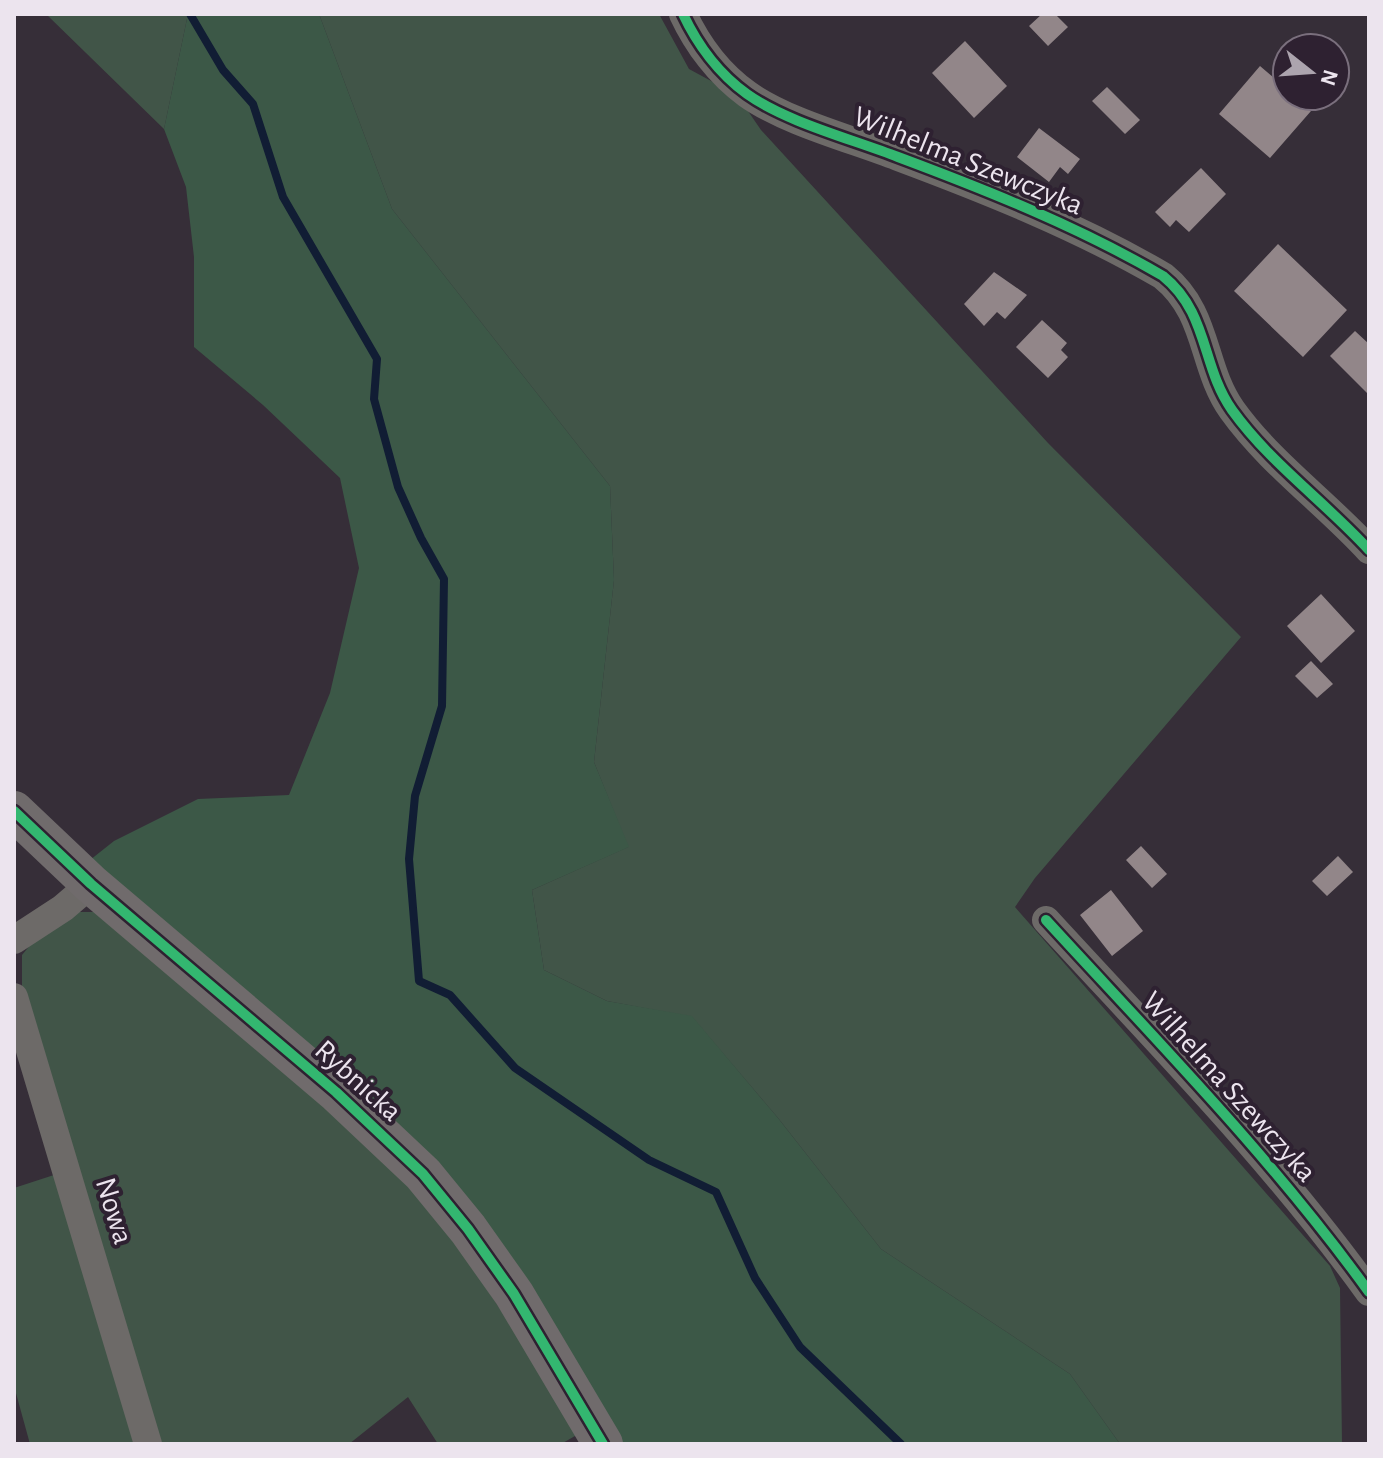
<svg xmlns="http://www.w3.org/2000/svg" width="1383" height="1458" font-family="'Alegreya Sans',sans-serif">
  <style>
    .green { fill: #415548 }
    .forest { fill: #3c5847 }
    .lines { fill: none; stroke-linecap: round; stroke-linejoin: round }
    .stream { stroke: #111d34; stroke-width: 8 }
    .building { fill: #928689 }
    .street { stroke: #6d6a68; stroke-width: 28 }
    .secondary { stroke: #706b6c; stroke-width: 40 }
    .cycleway-casing { stroke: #2e2131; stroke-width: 15 }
    .cycleway { stroke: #33b770; stroke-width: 10 }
    .labels { text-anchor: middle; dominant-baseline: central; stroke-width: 8; stroke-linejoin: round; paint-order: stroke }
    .street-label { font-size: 30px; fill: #ece4ee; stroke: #2e2131 }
  </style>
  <rect width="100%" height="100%" fill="#362e38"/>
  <path class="green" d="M46,14H188L164,129Z
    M319,14H659L689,69L737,95L761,130L1048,443L1241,637L1035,878L1015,907L1330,1266L1340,1288L1342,1444H1120L1070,1374L881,1249L778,1118L692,1017L607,1001L544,970L532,890L628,847L594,762L614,580L610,486L392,209Z
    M77,912H101L423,1193L582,1432L561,1444H438L408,1397L349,1444H159L22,987V955L31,944Z
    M57,1174L134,1444H30L14,1386V1188Z"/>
  <path class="forest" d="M188,14H319L392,209L610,486L614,580L594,762L629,847L532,890L544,970L607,1001L692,1016L778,1118L881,1249L1070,1374L1120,1444H618L521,1284L90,860L114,841L198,799L289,795L330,693L359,568L340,478L263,405L194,347V257L186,187L164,129Z"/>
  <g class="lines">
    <path class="stream" d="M190,14L223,70L253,104L283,197L377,359L374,399L398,487L421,538L444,579L442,706L415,796L409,859L419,981L450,995L515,1068L649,1160L716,1192L755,1278L800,1347L901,1444"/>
  </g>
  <path class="building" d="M1042,14H1055L1068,27L1048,46L1029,26Z
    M965,41L1007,86L974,118L932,73Z
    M1260,66L1287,89V96H1294L1311,111L1270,158L1219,114Z
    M1107,87L1140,120L1125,134L1092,101Z
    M1039,128L1080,159L1068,174L1060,167L1049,182L1017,157Z
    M1201,168L1226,194L1189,232L1176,220L1170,227L1155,212Z
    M1278,244L1347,310L1303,357L1234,291Z
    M994,272L1027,295L1005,319L997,312L984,326L964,304Z
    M1042,320L1067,343L1061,350L1068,357L1048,378L1016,347Z
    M1355,331L1369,344V395L1330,356Z
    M1321,594L1355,631L1321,663L1287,626Z
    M1311,661L1333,684L1317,698L1295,676Z
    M1141,846L1167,874L1152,888L1126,860Z
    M1338,856L1353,872L1327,896L1312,881Z
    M1111,890L1143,931L1112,956L1080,915Z"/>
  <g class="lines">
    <path class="street" d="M683,14C697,44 719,74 747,94C786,122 852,139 898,157C989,191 1079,227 1163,276C1209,313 1201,366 1232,410C1270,463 1325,502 1369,550
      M1046,920C1157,1041 1273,1159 1369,1292
      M14,940L63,908L91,884
      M14,997L148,1444"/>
    <path class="secondary" d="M14,811L91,884L336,1092L423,1174L468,1229L514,1294L603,1444"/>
    <defs>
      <path id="cycleway" d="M683,14C697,44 719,74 747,94C786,122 852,139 898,157C989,191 1079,227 1163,276C1209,313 1201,366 1232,410C1270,463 1325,502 1369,550
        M14,811L91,884L336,1092L423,1174L468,1229L514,1294L603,1444
        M1046,920C1157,1041 1273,1159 1369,1292"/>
    </defs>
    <use href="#cycleway" class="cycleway-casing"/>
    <use href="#cycleway" class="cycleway"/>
  </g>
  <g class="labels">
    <g class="street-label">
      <text transform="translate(968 161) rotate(22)">Wilhelma Szewczyka</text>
      <text transform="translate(358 1081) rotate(42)">Rybnicka</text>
      <text transform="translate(1229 1087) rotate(48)">Wilhelma Szewczyka</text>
      <text transform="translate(114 1211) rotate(73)">Nowa</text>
    </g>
  </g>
  <rect width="1383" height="1458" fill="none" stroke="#ece4ee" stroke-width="32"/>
  <g transform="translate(1311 72) rotate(107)"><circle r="38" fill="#2e2131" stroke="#7a6f7d" stroke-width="2"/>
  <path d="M0-6L14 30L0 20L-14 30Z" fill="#aca4ae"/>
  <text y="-12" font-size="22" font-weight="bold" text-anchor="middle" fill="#ece4ee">N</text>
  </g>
</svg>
